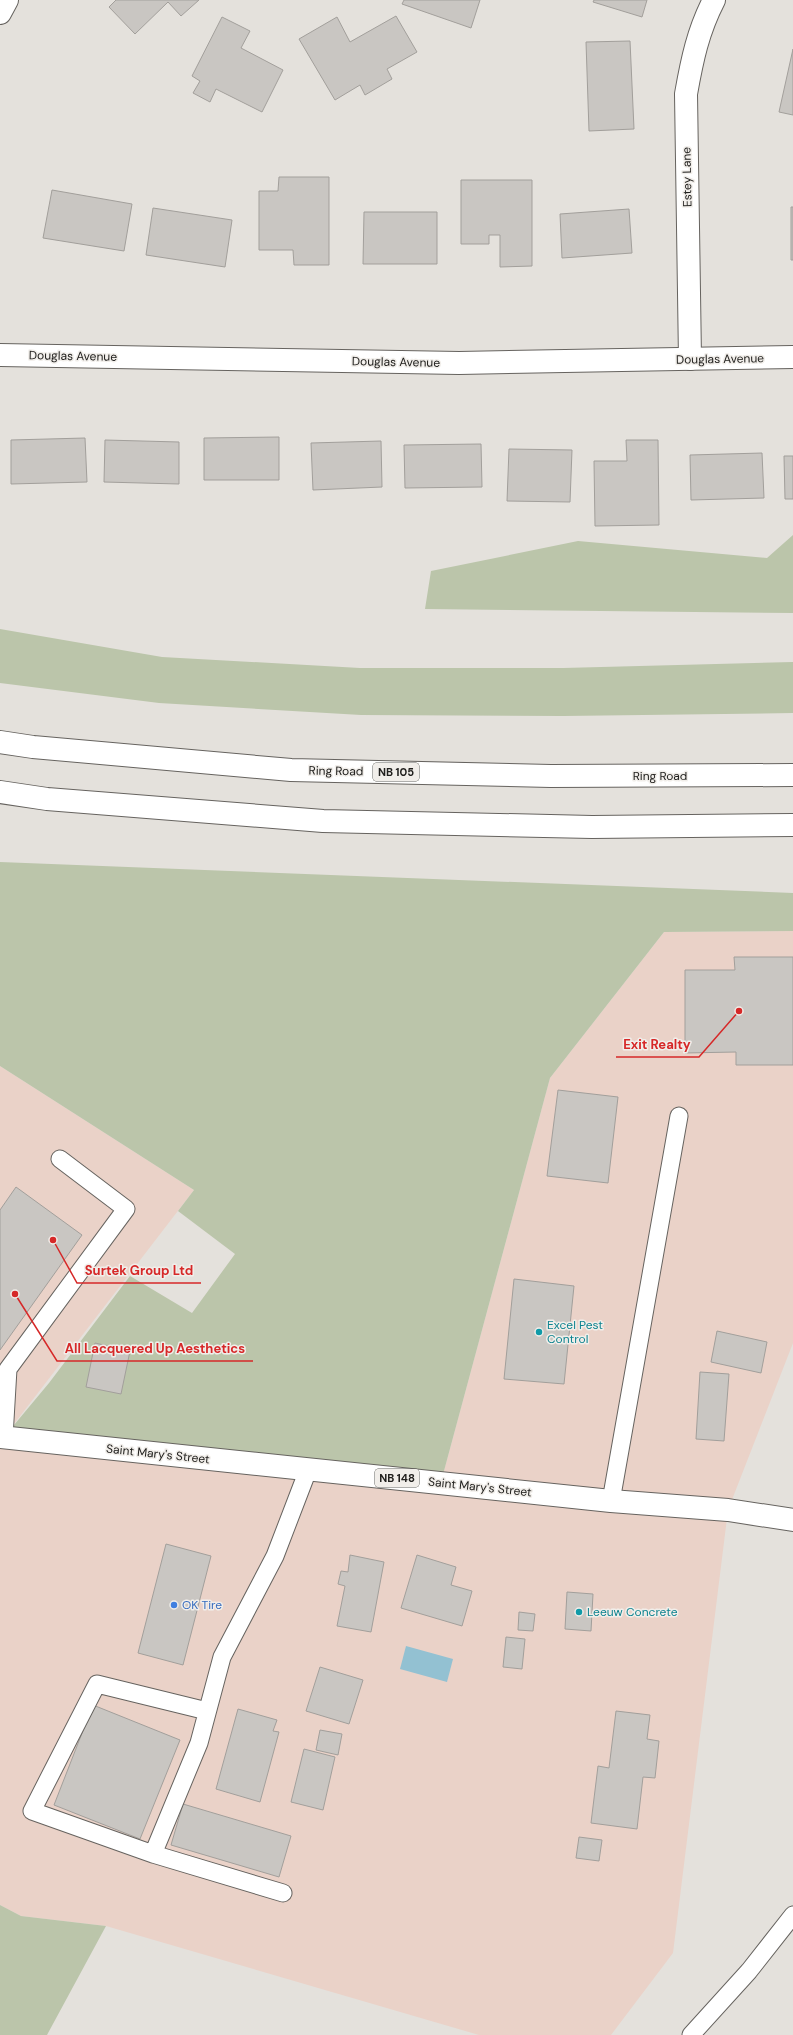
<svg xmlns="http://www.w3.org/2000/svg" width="793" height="2035" font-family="'DM Sans',sans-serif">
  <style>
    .commercial { fill: #ead2c8 }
    .green { fill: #bbc5aa }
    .water { fill: #93c1d2 }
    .building { fill: #c9c6c2; stroke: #a29f9b }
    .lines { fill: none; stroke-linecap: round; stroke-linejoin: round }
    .lane-casing { stroke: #66635f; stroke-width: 19 }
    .street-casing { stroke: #66635f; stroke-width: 24 }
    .secondary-casing { stroke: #66635f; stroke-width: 24 }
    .primary-casing { stroke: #66635f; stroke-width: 24 }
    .highway-casing { stroke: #66635f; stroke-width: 24 }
    .lane { stroke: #fff; stroke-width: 17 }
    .street { stroke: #fff; stroke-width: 22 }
    .secondary { stroke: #fff; stroke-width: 22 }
    .primary { stroke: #fff; stroke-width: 22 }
    .highway { stroke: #fff; stroke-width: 22 }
    .culture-dot { fill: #0f9aa8; stroke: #f1eeea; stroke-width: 1.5 }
    .shop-dot { fill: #3f7fe0; stroke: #f1eeea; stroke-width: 1.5 }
    .labels { text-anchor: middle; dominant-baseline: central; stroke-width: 3; stroke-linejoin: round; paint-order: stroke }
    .shield { fill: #f1eeea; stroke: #5f5e5b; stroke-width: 1 }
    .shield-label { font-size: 11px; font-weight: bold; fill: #21201e }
    .street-label { font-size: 12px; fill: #21201e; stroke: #f1eeea }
    .culture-label { font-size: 12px; fill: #0d838f; stroke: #f1eeea; text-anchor: start }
    .shop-label { font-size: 12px; fill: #366cbe; stroke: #f1eeea; text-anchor: start }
    .leader { fill: none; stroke: #d62828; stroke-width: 1.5 }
    .callout-dot { fill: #d62828; stroke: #f1eeea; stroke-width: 1.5 }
    .callout-label { font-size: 13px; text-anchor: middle; font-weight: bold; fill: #d62828; stroke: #f1eeea; stroke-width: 3; stroke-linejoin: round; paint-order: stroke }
  </style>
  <rect width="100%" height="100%" fill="#e4e1dc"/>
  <path class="commercial" d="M793,931V1343L728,1510L673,1953L611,2035H479L106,1926L21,1916L0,1905V1066L194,1190L4,1437L441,1482L550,1078L664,932Z"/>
  <path class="green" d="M793,535V613L425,609L431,571L578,541L767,558Z
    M0,629L162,657L360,668H563L793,662V713L563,716L361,715L159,703L0,683Z
    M0,862L793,893V931L664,932L550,1078L441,1482L4,1437L49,1383L130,1276L192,1313L235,1254L178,1211L194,1190L0,1066Z
    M0,1905L21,1916L106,1926L47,2035H0Z"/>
  <path class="water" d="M406,1646L453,1659L447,1682L400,1669Z"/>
  <path class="building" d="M116,0H199L181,16L168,2L135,34L109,7Z
    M404,0H480L471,28L402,4Z
    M594,0H647L642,17L593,2Z
    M396,16L417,52L387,69L392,79L365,95L360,85L335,100L299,39L337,17L350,42Z
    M222,17L250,31L241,48L283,70L262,112L216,89L210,102L193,93L200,81L192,76Z
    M630,41L634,129L589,131L586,42Z
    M793,49V115L779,112Z
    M279,177H329V265H294L293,250H259V191H278Z
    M461,180H532V266L500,267V235H489V244H461Z
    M52,190L132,204L124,251L43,238Z
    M791,207H793V260H791Z
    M153,208L232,220L225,267L146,255Z
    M629,209L632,253L562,258L560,214Z
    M364,212H437V264H363Z
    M279,437V480H204V438Z
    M85,438L87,482L11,484V440Z
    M105,440L179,442V484L104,482Z
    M626,440H658L659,525L595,526L594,461H627Z
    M381,441L382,487L313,490L311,443Z
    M481,444L482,487L405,488L404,445Z
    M509,449L572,450L570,502L507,501Z
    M762,453L764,498L691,500L690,455Z
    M784,456H793V499H785Z
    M734,957H793V1065H736V1052L685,1053V970H735Z
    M558,1090L618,1097L608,1183L547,1176Z
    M16,1187L82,1235L0,1350V1210Z
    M514,1279L574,1286L564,1384L504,1379Z
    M717,1331L767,1342L761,1373L711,1362Z
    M95,1343L130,1351L121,1394L86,1387Z
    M700,1372L729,1374L724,1441L696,1439Z
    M166,1544L211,1556L183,1665L138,1653Z
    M350,1555L384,1562L371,1632L337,1626L345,1586L338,1584L341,1571L348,1572Z
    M417,1555L456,1567L451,1585L472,1591L462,1626L401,1608Z
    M567,1592L593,1594L591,1631L565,1629Z
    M519,1612L535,1614L533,1631L518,1630Z
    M506,1637L525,1639L522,1669L503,1667Z
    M320,1667L363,1680L349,1724L306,1711Z
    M93,1705L180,1740L140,1839L54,1805Z
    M238,1709L277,1720L273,1731L279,1732L260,1802L216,1789Z
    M616,1711L650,1715L647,1739L659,1741L655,1778L643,1777L637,1829L591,1823L598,1766L609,1768Z
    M320,1730L342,1734L338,1755L316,1750Z
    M304,1749L335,1757L323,1810L291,1802Z
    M183,1804L291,1836L279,1877L171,1845Z
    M579,1837L602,1840L599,1861L576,1858Z"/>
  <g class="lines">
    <defs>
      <path id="lane" d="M4,1437L8,1369L126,1209L60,1159
        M611,1501L679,1116
        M153,1854L32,1811L97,1684L207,1711
        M283,1893L153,1854L199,1743L222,1657L275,1556L308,1470
        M691,2035L749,1971L793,1915"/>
      <path id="street" d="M0,13L7,0
        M690,359L686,94C692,60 698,31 714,0"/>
      <path id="secondary" d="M0,355L459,363L793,357"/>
      <path id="primary" d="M0,1437L611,1501L728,1510L793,1520"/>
      <path id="highway" d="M0,742L33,747L291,770L551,776L793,775
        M0,792L47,799L323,821L592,827L793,825"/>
    </defs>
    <use href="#lane" class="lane-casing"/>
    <use href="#street" class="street-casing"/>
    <use href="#secondary" class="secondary-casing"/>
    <use href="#primary" class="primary-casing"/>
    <use href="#highway" class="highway-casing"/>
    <use href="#lane" class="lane"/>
    <use href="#street" class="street"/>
    <use href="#secondary" class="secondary"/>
    <use href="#primary" class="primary"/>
    <use href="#highway" class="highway"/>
  </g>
  <g class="culture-dot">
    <circle cx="539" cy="1332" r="4"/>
    <circle cx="579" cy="1612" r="4"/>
  </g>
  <circle class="shop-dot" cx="174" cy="1605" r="4"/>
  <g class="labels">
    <g class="shield">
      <rect x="373" y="763" width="46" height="18" rx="3"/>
      <rect x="375" y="1469" width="44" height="18" rx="3"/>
    </g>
    <g class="shield-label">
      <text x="396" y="772">NB 105</text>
      <text x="397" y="1478">NB 148</text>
    </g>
    <g class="street-label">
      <text transform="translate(687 177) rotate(-91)">Estey Lane</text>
      <text transform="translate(73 356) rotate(1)">Douglas Avenue</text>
      <text transform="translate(720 359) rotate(-1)">Douglas Avenue</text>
      <text transform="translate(396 362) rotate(1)">Douglas Avenue</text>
      <text transform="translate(336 771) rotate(1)">Ring Road</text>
      <text x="660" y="776">Ring Road</text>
      <text transform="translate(158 1454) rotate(6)">Saint Mary's Street</text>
      <text transform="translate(480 1487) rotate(6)">Saint Mary's Street</text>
    </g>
    <g class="culture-label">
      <text x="547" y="1325">Excel Pest<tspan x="547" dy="14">Control</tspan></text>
      <text x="587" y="1612">Leeuw Concrete</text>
    </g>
    <g class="shop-label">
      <text x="182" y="1605">OK Tire</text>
    </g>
  </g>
  <path class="leader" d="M739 1011L699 1057H616M53 1240L77 1283H201M15 1294L57 1361H253"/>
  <g class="callout-dot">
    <circle cx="739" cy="1011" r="4"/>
    <circle cx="53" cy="1240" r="4"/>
    <circle cx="15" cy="1294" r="4"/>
  </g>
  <g class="callout-label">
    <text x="657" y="1049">Exit Realty</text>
    <text x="139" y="1275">Surtek Group Ltd</text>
    <text x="155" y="1353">All Lacquered Up Aesthetics</text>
  </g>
</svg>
